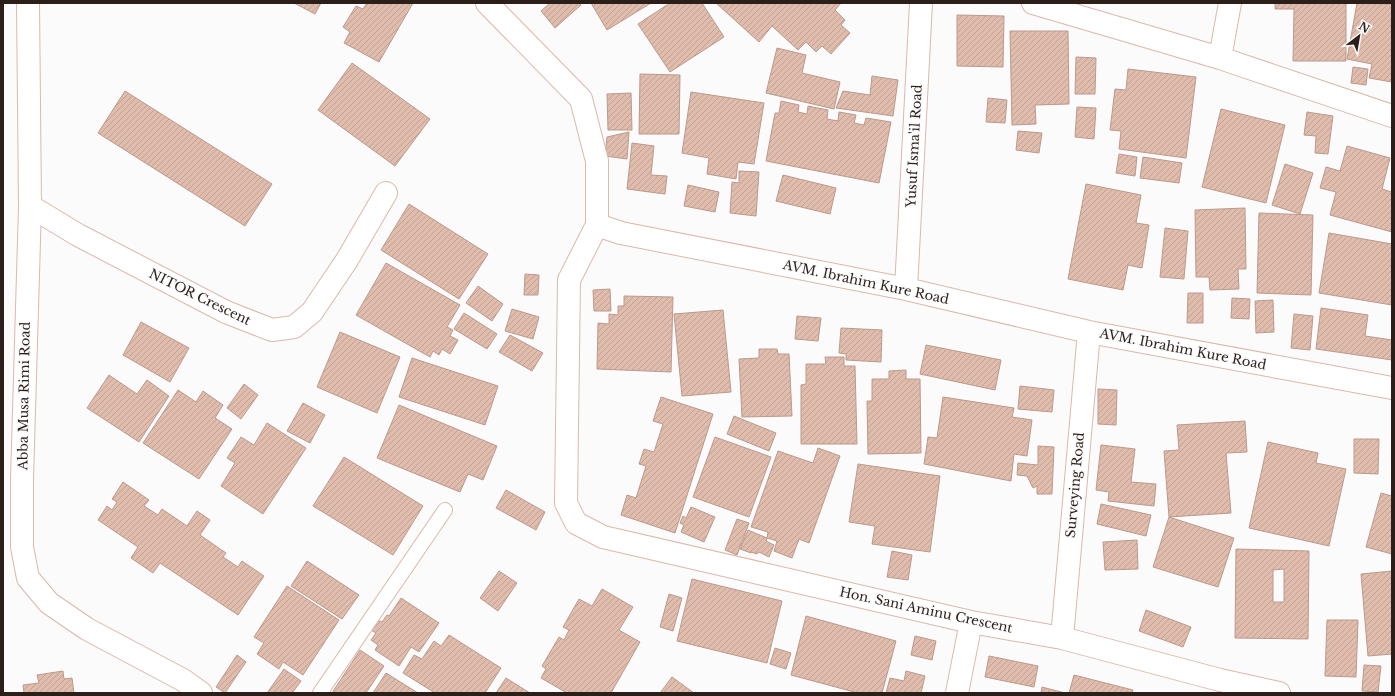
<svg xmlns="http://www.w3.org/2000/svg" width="1395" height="696" font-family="'Libre Baskerville',serif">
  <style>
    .building { fill: url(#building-hatch); stroke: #bc998c; fill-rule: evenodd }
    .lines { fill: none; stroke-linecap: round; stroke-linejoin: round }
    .lane-casing { stroke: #dcb8aa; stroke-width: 16 }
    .street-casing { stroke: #dcb8aa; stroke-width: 24 }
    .lane { stroke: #fff; stroke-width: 14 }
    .street { stroke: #fff; stroke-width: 22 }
    .labels { text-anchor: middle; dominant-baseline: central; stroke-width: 3; stroke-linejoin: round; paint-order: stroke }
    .street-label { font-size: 13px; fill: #2c1f1a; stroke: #fbfbfb }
  </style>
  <defs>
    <pattern id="building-hatch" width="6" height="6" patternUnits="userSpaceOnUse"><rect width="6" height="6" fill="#e0bcad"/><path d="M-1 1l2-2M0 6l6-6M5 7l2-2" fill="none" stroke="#c0a194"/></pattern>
  </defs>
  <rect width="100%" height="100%" fill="#fbfbfb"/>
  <path class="building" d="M294,3H321L315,14Z
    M367,3H413L379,62L344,43L350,32L343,27L356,6L363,9Z
    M550,3H579L581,5L555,28L541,11Z
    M591,3H651L607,30Z
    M670,3H702L724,37L670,72L638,24Z
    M716,3H841L835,10L845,20L841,25L850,33L831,54L822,46L816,52L806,42L798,50L772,26L759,42Z
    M1275,3H1346V61H1293L1294,9H1275Z
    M1357,3L1392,4V82L1369,78L1372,64L1347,59Z
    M957,15L1004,16L1003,67L957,66Z
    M1010,31H1068L1069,104L1035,105L1036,124L1012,125Z
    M777,48L806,55L802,73L840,82L834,109L766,93Z
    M1076,57L1096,58L1095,94H1075Z
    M352,63L430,119L395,166L318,110Z
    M1353,67L1368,69L1366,85L1351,83Z
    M1128,69L1196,77L1186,158L1119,149L1121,131L1110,130L1115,89L1126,90Z
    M640,74L680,75L679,134H639Z
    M872,76L898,80L893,116L836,108L843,91L870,95Z
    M125,91L272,184L245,226L98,133Z
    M691,92L764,103L754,164L738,162L736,179L707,174L709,158L682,153Z
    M631,93L632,130H608L607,94Z
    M988,98L1007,100L1005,123L986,122Z
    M781,101L799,105L798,112L807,114L808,106L828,110L827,119L838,121L839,112L856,115L854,123L864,125L866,118L891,122L879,183L766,161L775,113H779Z
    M1077,107L1096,108L1094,139L1075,137Z
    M1221,109L1285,125L1266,203L1202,187Z
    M1307,112L1333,116L1328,154L1315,153L1316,136L1304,135Z
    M1018,131L1042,133L1039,153L1016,150Z
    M629,132L627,159L605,156L607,137Z
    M632,143L654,146L651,175L667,176L665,194L627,189Z
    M1347,146L1390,158L1382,189L1392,192V232L1330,215L1336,192L1320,188L1326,167L1340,171Z
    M1119,154L1137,157L1135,176L1116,173Z
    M1143,157L1182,163L1179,183L1140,178Z
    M1285,164L1313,173L1300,214L1272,205Z
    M739,171L759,172L756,216L730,213L732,182L739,183Z
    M783,175L836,188L830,214L776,201Z
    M1086,184L1141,195L1136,223L1149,225L1142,268L1128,265L1123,290L1068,279Z
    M688,185L719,192L715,212L684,206Z
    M409,204L488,254L459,299L381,250Z
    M1245,208L1246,269H1238L1239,289L1210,290L1209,277H1196L1195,210Z
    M1259,213L1313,215L1311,295L1257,293Z
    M1165,228L1188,231L1184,279L1160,277Z
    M1329,233L1392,244V305L1319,293Z
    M386,263L460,305L447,327L453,330L450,336L458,340L450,354L442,349L439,355L433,351L430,357L356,315Z
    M525,274L539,275L538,295H524Z
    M478,286L503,304L492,321L466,303Z
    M610,289L611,311H594L593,290Z
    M1188,293H1203V323H1187Z
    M624,296L673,297L671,372L597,369L598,323L609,324V314L618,315V306H624Z
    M1232,298L1250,299L1249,319L1231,318Z
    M1273,300L1274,332L1256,333L1255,301Z
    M1321,308L1368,315L1365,336L1392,340V360L1316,349Z
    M512,309L539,317L533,339L505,331Z
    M723,310L731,392L682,396L674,314Z
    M464,313L497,334L487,349L454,329Z
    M1294,314L1313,316L1310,350L1291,348Z
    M797,316L821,318L818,341L795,339Z
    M141,322L189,348L170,382L123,355Z
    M841,328L882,330L881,362L846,360V354L839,353Z
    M340,332L400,357L377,413L317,387Z
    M510,335L543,353L532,371L499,352Z
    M926,345L1001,360L995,390L920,374Z
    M759,349H777L778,354H789L792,416L742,417L739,359L759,358Z
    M825,357H844V366H855L857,444H801V385L806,384V364H826Z
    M412,358L498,386L485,425L399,397Z
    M906,370V379H920L921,453L868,454L867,401H872V379H889V371Z
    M109,375L137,394L147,380L169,396L139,442L87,408Z
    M244,384L258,395L241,419L227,408Z
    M1020,386L1054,390L1052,412L1018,409Z
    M1098,389L1117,390L1116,425L1098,424Z
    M178,390L196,402L203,391L223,405L215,418L232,429L199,479L143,443Z
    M661,397L713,414L675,533L621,515L627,495L636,498L646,466L639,464L644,449L654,452L663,424L653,421Z
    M943,397L1014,408L1012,417L1032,420L1027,456L1014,454L1011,481L924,464L928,437L937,438Z
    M303,403L325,415L310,443L287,431Z
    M399,405L497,446L483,480L468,474L460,492L377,458Z
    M734,416L776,433L769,451L727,434Z
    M1245,421L1247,452L1226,453L1231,513L1169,517L1164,451L1179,450L1177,425Z
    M267,423L306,448L263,514L221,486L235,463L227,458L241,437L254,445Z
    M715,437L771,457L749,517L693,497Z
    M1354,439H1379L1378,474L1354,473Z
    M1268,442L1318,453L1316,463L1346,469L1329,546L1249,528Z
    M1101,445L1135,449L1131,482L1156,484L1154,506L1108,501L1109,492L1096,490Z
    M1038,446L1054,447L1052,494H1037V486L1033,488L1027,476L1017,475L1018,463L1038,465Z
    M818,448L840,456L809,543L799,539L792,558L774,551L777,541L767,538L768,532L751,527L778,451L813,463Z
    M344,457L423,506L393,555L313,506Z
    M858,464L940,476L930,552L872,544L875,526L849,522Z
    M123,482L149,500L144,506L158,515L162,509L187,526L197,511L210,520L200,535L226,553L223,557L238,567L242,561L264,576L238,615L160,563L153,573L131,558L138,547L98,520L107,506L112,510L117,502L112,499Z
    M506,490L545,512L536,530L496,508Z
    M1381,493L1392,496V554L1366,547Z
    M1101,504L1151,515L1146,536L1097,524Z
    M691,507L715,517L704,542L681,532L684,525L680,523L683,516L686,518Z
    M1169,517L1234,538L1218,587L1153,567Z
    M737,519L749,523L737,555L725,550Z
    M748,530L767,538L766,541L774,545L769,557L759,552L757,554L751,552V553L740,549Z
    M1137,540L1138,569L1105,570L1103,542Z
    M1236,549L1309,551L1308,639L1235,638ZM1284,569V602H1273V570Z
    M892,551L912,555L908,580L887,577Z
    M307,561L359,595L342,619L291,586Z
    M499,571L517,583L498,611L480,598Z
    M1392,571V654L1368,656L1361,574Z
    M692,579L782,601L767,663L677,641Z
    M287,586L339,620L303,675L283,662L279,669L257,654L264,643L254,637Z
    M602,589L633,607L619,630L640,642L611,693H567L541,678L546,669L542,666L559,637L564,640L569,630L563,627L579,599L592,606Z
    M669,594L682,598L673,631L660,627Z
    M401,598L439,623L419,652L411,647L399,666L375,650L378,645L371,640L376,633L371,630L377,620L382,622L387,615L389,616Z
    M1146,610L1191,627L1183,647L1139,631Z
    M806,616L896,641L882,693H858L791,675Z
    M1327,620H1358L1356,677L1325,676Z
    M449,635L501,668L485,693H435L403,673L414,655L422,659L434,641L441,646Z
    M915,636L936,641L932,660L911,655Z
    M775,648L791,653L786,669L770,664Z
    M360,650L384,666L366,693H332Z
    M237,655L246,662L225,693L216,687Z
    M989,656L1038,666L1034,687L985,677Z
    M1364,665L1381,666L1378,692L1362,691Z
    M284,669L301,681L292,693H267Z
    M63,671L64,679L72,678L74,693H24L23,685L39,683L37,675Z
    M906,671L925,676L921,693H886L890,678L904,681Z
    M386,673L418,693H373Z
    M1074,675L1133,690L1132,693H1069Z
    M672,677L694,693H660Z
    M506,678L530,693H496Z
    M1042,687L1065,693H1041Z"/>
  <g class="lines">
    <defs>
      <path id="lane" d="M320,693L445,510"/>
      <path id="street" d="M28,3L30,206L22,479V547L28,578L49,603L87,629L183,680L201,693
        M487,3L581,99L597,161V225L621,233L906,289L1089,332L1392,388
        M1033,3L1220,58L1392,116
        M1220,58L1230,3
        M30,206L78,235L226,312L272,330L294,327L312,312L347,260L386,193
        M597,225L569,280L566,503L576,523L603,537L971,622L1062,638L1220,680L1279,693
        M906,289L921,3
        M1062,638L1089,332
        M957,693L971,622"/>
    </defs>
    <use href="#lane" class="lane-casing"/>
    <use href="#street" class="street-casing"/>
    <use href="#lane" class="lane"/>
    <use href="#street" class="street"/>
  </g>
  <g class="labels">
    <g class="street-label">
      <text transform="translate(914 146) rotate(-87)">Yusuf Isma'il Road</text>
      <text transform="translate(866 282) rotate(12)">AVM. Ibrahim Kure Road</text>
      <text transform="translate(200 297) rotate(26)">NITOR Crescent</text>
      <text transform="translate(1183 349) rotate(11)">AVM. Ibrahim Kure Road</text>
      <text transform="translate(24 396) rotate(-89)">Abba Musa Rimi Road</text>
      <text transform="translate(1075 485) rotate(-85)">Surveying Road</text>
      <text transform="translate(926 610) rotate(12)">Hon. Sani Aminu Crescent</text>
    </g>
  </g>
  <rect width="1395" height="696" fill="none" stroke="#2c1f1a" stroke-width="8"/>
  <g transform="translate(1359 36) rotate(31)" stroke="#fbfbfb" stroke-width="3" paint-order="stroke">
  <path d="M0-3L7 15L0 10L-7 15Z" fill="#2c1f1a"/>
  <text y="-6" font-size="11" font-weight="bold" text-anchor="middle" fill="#2c1f1a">N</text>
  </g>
</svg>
